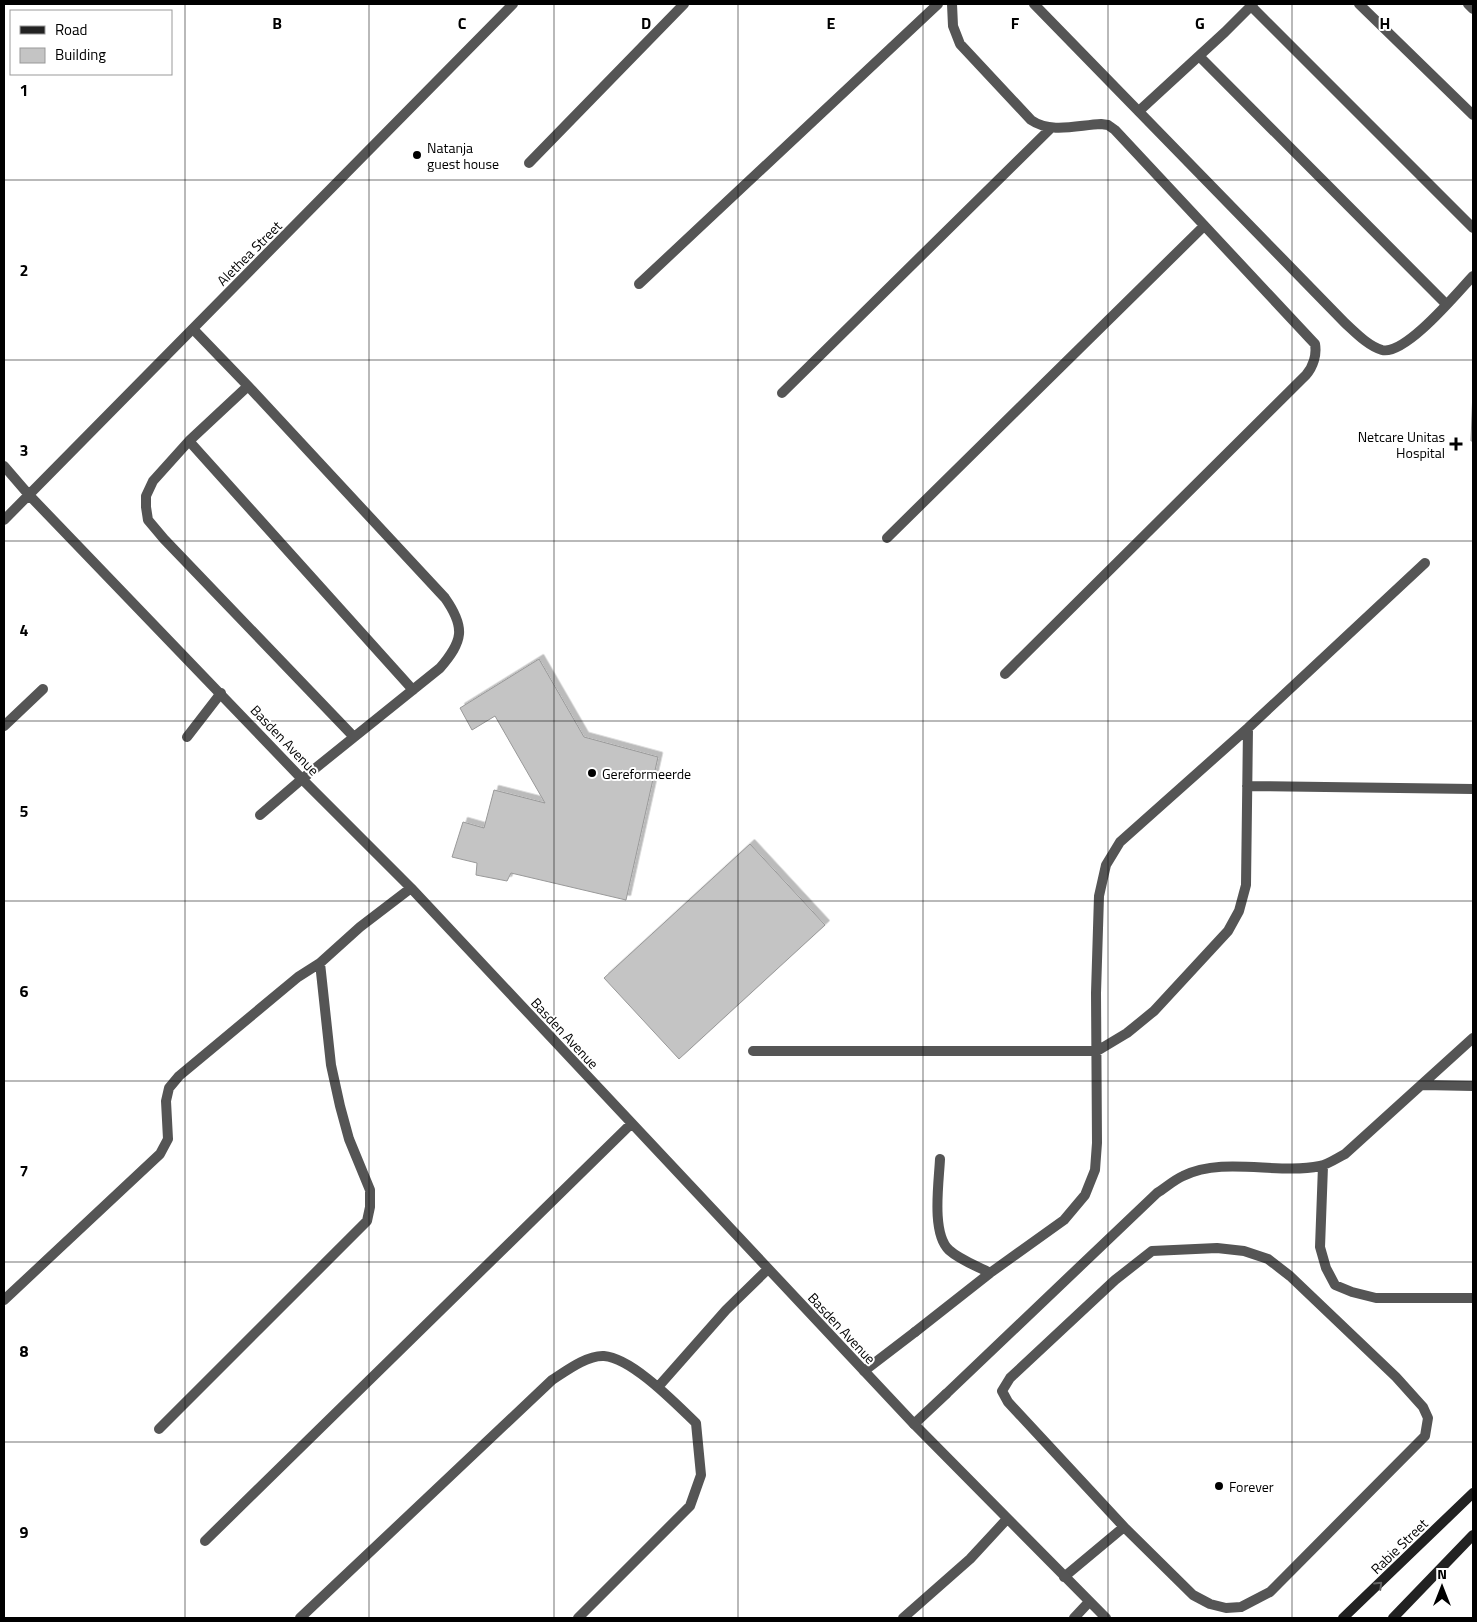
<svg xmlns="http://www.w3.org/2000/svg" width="1477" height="1622" font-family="'Titillium Web',sans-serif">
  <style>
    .building { fill: #c4c4c4; stroke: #999; filter: url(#shadow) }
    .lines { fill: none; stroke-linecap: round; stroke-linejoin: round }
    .service { stroke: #555; stroke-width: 10 }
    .minor { stroke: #555; stroke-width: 10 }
    .secondary { stroke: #222; stroke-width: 10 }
    .oneway { stroke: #646464 }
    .grid { fill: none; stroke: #000; stroke-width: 1; stroke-opacity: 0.55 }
    .poi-dot { fill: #000; stroke: #fff; stroke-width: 2 }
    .labels { text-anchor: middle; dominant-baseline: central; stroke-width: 4; stroke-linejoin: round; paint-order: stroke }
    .poi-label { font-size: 14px; fill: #000; stroke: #fff; text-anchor: start }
    .street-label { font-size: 14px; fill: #000; stroke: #fff }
    .grid-label { font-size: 16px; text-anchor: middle; font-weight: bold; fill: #000; stroke: #fff; stroke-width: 4; stroke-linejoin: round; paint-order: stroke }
  </style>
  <defs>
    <filter id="shadow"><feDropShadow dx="4.5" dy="-4.5" stdDeviation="0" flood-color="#0004"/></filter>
  </defs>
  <rect width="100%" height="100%" fill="#fff"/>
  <path class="building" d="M1473,389V441H1471Z
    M539,659L584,737L658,757L626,900L511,873L507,881L476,875L477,863L452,857L463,822L484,828L494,790L545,803L495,716L472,730L460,708Z
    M750,844L825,925L679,1059L604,978Z"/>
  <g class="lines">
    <path class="service" d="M1034,4L1345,323C1355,332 1368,346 1382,350C1405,356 1457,293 1473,276
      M1359,4L1473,115
      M1468,4L1473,9
      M1251,6L1473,228
      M1199,56L1446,304
      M1139,111L1225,32L1253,4
      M193,329L248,386L445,598C466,628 463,641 440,668L302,779L260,815
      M248,386L189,441L153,481L146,496V507L148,520L164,539L354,737
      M189,441L413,690
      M187,737L221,693
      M864,1371L915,1332
      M914,1424L946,1394
      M1064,1577L1124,1527L1008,1402L1002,1391L1010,1378L1115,1280L1152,1251L1217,1248L1244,1251L1268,1259L1290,1276L1396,1377L1423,1407L1428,1418L1425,1436L1270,1592L1241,1607L1226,1608L1210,1604L1193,1595L1124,1527
      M1074,1618L1089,1602"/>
    <path class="minor" d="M952,4L953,26L960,44L1031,120C1051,134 1078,125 1101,124L1108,125L1115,130L1315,344C1317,355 1313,367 1306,375L1005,674
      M529,163L684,4
      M639,284L938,4
      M782,393L1051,128
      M4,466L29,495L302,779L411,888L914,1424L1106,1618
      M4,520L513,4
      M887,538L1204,226
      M4,726L43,689
      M1247,786L1473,789
      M753,1051H1097L1127,1033L1154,1011L1228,931L1239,911L1246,885L1248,728
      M1423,1085L1473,1086
      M940,1159C939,1182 931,1233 949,1250C960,1260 977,1266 990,1273
      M1323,1166L1320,1247L1326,1268L1335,1285L1352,1292L1376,1298H1473
      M4,1300L160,1154L168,1139L166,1101L169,1088L179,1076L298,977L320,963L360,927L411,888
      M915,1332L990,1273L1064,1220L1085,1195L1095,1170L1097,1143L1096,993L1099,896L1106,865L1120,842L1248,728L1425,563
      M658,1387L726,1310L768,1269
      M946,1394L1157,1193C1165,1188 1174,1180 1183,1176C1224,1156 1277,1175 1320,1166C1329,1164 1337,1158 1345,1154L1473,1038
      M159,1429L367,1221L370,1207V1190L349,1139L340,1106L331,1065L320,963
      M205,1541L631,1124
      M300,1618L552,1380C566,1371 587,1355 604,1356C632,1358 676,1404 696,1423L701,1475L690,1506L578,1618
      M903,1618L970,1559L1007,1519"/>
    <path class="secondary" d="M1343,1618L1473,1493
      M1393,1618L1473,1535"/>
  </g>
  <defs><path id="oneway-chevron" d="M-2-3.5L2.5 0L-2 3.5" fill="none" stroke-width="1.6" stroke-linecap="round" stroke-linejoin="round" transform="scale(1.25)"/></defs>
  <use class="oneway" href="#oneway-chevron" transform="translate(1379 1585) rotate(-44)"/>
  <path class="grid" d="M185,4V1618M369,4V1618M554,4V1618M738,4V1618M923,4V1618M1108,4V1618M1292,4V1618M4,180H1473M4,360H1473M4,541H1473M4,721H1473M4,901H1473M4,1081H1473M4,1262H1473M4,1442H1473"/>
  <g class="poi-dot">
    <circle cx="417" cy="155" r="5"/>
    <path d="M1453.5 436.5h5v5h5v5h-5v5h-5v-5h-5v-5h5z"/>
    <circle cx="592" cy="773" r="5"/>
    <circle cx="1219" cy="1486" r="5"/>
  </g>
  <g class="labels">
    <g class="poi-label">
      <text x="427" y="147">Natanja<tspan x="427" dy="16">guest house</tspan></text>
      <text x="1445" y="436" text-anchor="end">Netcare Unitas<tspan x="1445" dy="16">Hospital</tspan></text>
      <text x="602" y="773">Gereformeerde</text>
      <text x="1229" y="1486">Forever</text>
    </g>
    <g class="street-label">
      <text transform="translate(249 253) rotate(-45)">Alethea Street</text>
      <text transform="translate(285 740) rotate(46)">Basden Avenue</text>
      <text transform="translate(565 1033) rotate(47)">Basden Avenue</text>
      <text transform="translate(842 1328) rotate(47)">Basden Avenue</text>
      <text transform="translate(1399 1546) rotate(-44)">Rabie Street</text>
    </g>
  </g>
  <g class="grid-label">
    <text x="277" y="29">B</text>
    <text x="462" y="29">C</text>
    <text x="646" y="29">D</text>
    <text x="831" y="29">E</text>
    <text x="1015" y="29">F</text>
    <text x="1200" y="29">G</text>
    <text x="1385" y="29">H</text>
    <text x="24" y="96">1</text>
    <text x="24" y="276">2</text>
    <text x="24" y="456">3</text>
    <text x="24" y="636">4</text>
    <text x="24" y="817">5</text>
    <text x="24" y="997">6</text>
    <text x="24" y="1177">7</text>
    <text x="24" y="1357">8</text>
    <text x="24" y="1538">9</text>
  </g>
  <rect width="1477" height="1622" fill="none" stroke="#000000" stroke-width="10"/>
  <rect x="10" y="10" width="162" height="65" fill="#ffffff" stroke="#999999"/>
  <rect x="20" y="26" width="25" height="8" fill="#222222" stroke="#999999"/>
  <text x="55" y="35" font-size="15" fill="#000000">Road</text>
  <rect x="20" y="48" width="25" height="15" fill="#c4c4c4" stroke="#999999"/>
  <text x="55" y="60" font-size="15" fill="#000000">Building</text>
  <g transform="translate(1442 1587)" stroke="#ffffff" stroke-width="4" paint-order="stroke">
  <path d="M0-4L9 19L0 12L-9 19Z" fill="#000000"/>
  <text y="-8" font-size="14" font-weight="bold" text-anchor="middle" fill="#000000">N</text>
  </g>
</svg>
